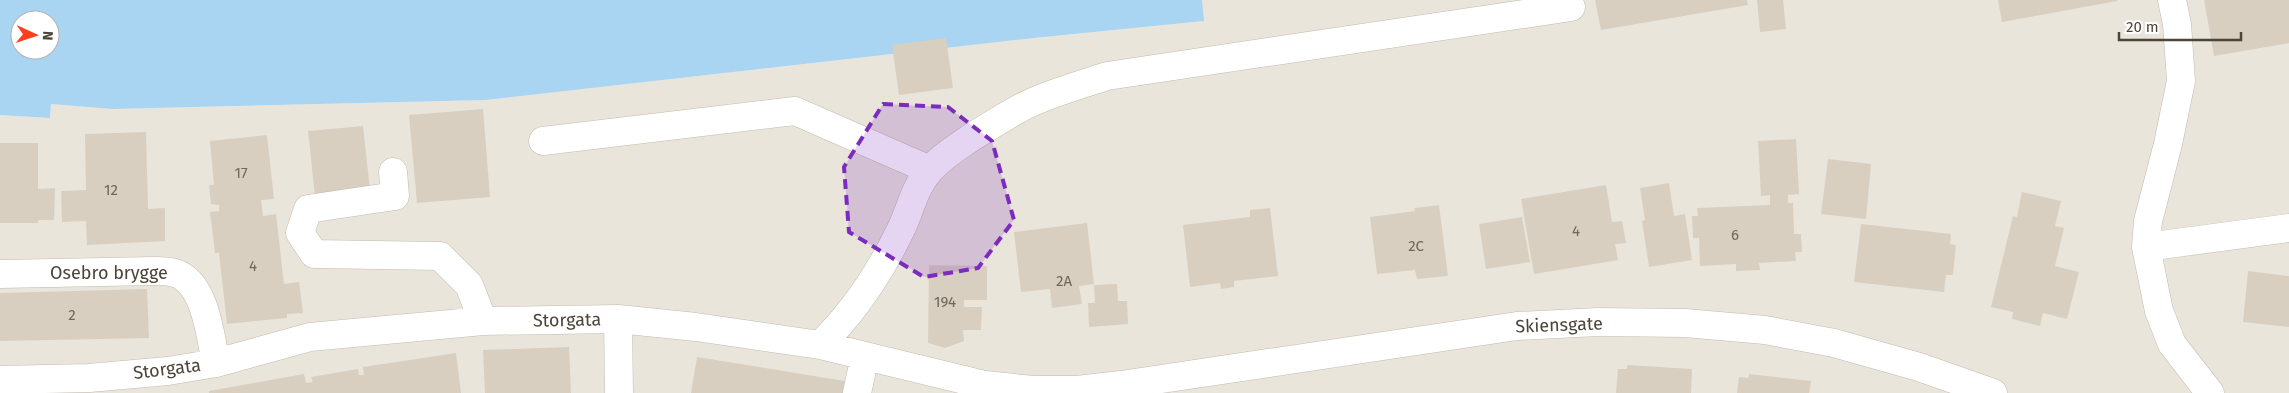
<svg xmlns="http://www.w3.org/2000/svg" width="2289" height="393" font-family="'Fira Sans',sans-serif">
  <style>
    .residential { fill: #eae5da }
    .water { fill: #a9d4f2; fill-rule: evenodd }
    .building { fill: #d8cfc1 }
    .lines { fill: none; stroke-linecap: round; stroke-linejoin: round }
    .minor-casing { stroke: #c2bbae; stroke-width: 29 }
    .minor { stroke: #fff; stroke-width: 28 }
    .marked { fill: #7b2cbf; fill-opacity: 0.2; stroke: #7b2cbf; stroke-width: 4; stroke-dasharray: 10 6; stroke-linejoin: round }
    .labels { text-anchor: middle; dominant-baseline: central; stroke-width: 4; stroke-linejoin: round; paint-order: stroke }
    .number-label { font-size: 15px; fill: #6e675b }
    .street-label { font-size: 18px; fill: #4b4439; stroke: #fff }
  </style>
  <rect width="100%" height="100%" fill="#f6f3ec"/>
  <path class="residential" d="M1202,0H2289V393H0V115L50,118L51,104L112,109L486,100L1034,38L1203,21Z"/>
  <path class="water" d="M0,0H1202L1204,21L1034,38L486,100L112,109L51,104L50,118L0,115ZM20,20H50V50H20Z"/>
  <path class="building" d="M1595,0H1747L1748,5L1601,30Z
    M1757,0H1783L1786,29L1760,32Z
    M1998,0H2117V1L2002,22Z
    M2204,0H2289V43L2214,56Z
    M946,38L953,88L899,95L892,45Z
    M483,109L490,197L417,203L409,115Z
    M363,126L370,190L315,196L308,131Z
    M146,132L148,209L165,208V241L87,245L86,221L62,222L61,191L86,190L85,134Z
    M267,135L274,199L261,200L263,216L276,214L284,284L299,282L303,313L287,314V318L227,324L219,253H215L210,212L219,211V205L211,204L209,185H214L210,141Z
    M1796,139L1799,194L1788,195V203H1793L1794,234H1801L1802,252H1795L1796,261L1759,263L1760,270L1736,271V264L1700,266L1699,238H1693L1692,216H1698L1697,208L1770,205V195L1761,196L1758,141Z
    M0,143H38V189L55,188L54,220H38V223H0Z
    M1828,159L1871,164L1866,219L1821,214Z
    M1669,183L1674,216L1685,214L1692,260L1649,267L1642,221L1645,220L1640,188Z
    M1606,185L1612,222L1622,221L1626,243L1615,244L1618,260L1534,274L1521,199Z
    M2022,192L2061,201L2055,226L2064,228L2055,266L2079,272L2067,319L2043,313L2040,326L2012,319L2013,312L1991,307L2013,216L2017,217Z
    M1439,205L1448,276L1417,279L1415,270L1377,274L1370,217L1415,211L1414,208Z
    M1270,208L1278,276L1234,281V287L1221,289L1220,283L1190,287L1183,225L1250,217V210Z
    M1522,217L1530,262L1486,269L1479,224Z
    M1087,223L1094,284L1079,286L1082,304L1052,308L1050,289L1021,292L1014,232Z
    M1861,224L1951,234L1950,244L1956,245L1953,275H1946L1944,292L1854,282Z
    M929,265L987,266V300H964V307H982L981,330H963L964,341L945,348L928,343Z
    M2248,271L2289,276V327L2243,322Z
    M1117,284L1118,301H1127L1128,324L1089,327L1088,303H1095L1094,285Z
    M147,289L149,338L0,341V293Z
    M569,347L571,393H485L483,350Z
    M456,353L461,393H209V391L304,374L306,383L313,382L311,377L358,369L359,375H364L363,367Z
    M697,357L845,381L843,393H691Z
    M1627,365L1692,369L1691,393H1616L1618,369H1627Z
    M1749,374L1811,381L1809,393H1737L1739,377L1748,378Z"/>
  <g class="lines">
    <defs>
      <path id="minor" d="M2172,0L2177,24L2181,81L2168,144L2148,221L2146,247L2159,311L2172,344L2210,393
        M543,141L795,111L930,170
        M393,172L395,196L308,209L300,233L314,254L440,256L469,285L483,321
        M2146,247L2289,228
        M0,274L155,271C161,271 169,271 175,273C206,283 210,336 216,363
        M618,319L619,393
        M820,345C854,312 881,271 902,227C911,208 915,186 930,170C941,157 956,148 969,139C990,126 1012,111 1035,101C1058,91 1083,84 1107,76L1571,7
        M0,380L89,378L168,371L216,363L310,337L483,321L618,319L696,327L820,345L985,385L1033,390H1077L1121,385L1517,326L1598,322L1685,323L1765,330L1834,343L1919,367L1993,393
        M857,393L865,356"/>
    </defs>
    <use href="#minor" class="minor-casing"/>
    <use href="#minor" class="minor"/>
  </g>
  <path class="marked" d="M883,104L948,107L992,141L1014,220L978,268L924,277L849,232L844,167Z"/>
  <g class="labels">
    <g class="number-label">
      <text x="241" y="173">17</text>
      <text x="111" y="190">12</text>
      <text x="1576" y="231">4</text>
      <text x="1735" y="235">6</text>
      <text x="1416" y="246">2C</text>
      <text x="253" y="266">4</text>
      <text x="1064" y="281">2A</text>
      <text x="945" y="302">194</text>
      <text x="72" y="315">2</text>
    </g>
    <g class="street-label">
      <text x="109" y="273">Osebro brygge</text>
      <text transform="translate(567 320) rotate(-1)">Storgata</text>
      <text transform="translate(1559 325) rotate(-2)">Skiensgate</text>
      <text transform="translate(167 369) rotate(-7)">Storgata</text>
    </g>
  </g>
  <g transform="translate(35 35) rotate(93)"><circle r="24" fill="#ffffff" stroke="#b7b4b0"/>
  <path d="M0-4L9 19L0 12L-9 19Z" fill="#fc3f1d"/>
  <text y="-8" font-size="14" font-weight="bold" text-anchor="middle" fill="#4b4439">N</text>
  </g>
  <path d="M2119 32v8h122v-8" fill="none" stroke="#4b4439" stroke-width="2.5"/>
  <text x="2126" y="32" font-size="15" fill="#4b4439" stroke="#ffffff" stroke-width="4" paint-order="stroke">20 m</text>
</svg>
